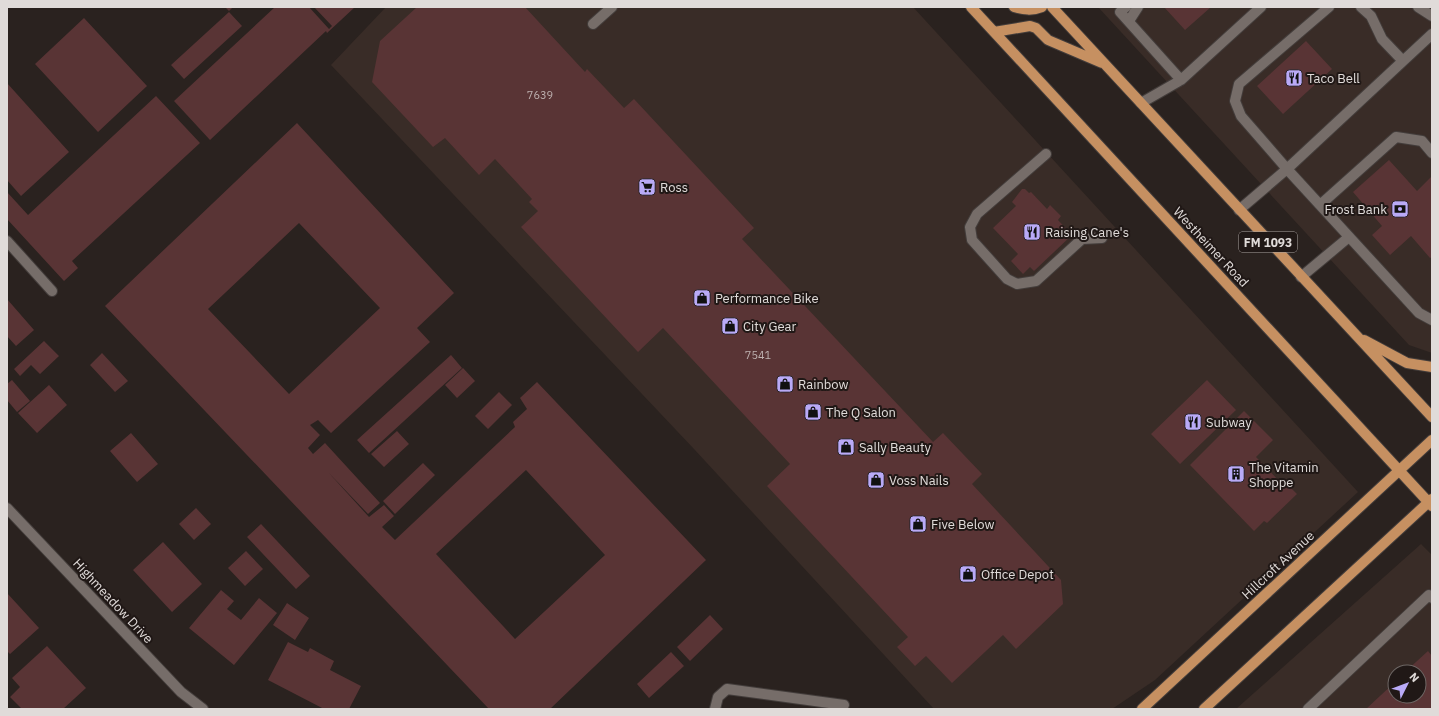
<svg xmlns="http://www.w3.org/2000/svg" width="1439" height="716" font-family="'IBM Plex Sans',sans-serif">
  <style>
    .built { fill: #392c27; fill-rule: evenodd }
    .building { fill: #593435; fill-rule: evenodd }
    .lines { fill: none; stroke-linecap: round; stroke-linejoin: round }
    .minor-casing { stroke: #433d3b; stroke-width: 12 }
    .major-casing { stroke: #433d3b; stroke-width: 12 }
    .minor { stroke: #766d69; stroke-width: 10 }
    .major { stroke: #c69061; stroke-width: 10 }
    .labels { text-anchor: middle; dominant-baseline: central; stroke-width: 4; stroke-linejoin: round; paint-order: stroke }
    .number-label { font-size: 11px; fill: #beb1b0 }
    .shield { fill: #201816; stroke: #a6a09e; stroke-width: 1 }
    .shield-label { font-size: 12px; font-weight: bold; fill: #e0dbd9 }
    .poi-label { font-size: 13px; fill: #e0dbd9; stroke: #201816; text-anchor: start }
    .street-label { font-size: 13px; fill: #e0dbd9; stroke: #201816 }
  </style>
  <rect width="100%" height="100%" fill="#2a221f"/>
  <path class="built" d="M386,7H913L1358,492L1155,680L1112,709H934L694,449L331,65Z
    M1098,7H1432V353L1409,345Z
    M1421,544L1432,555V709H1236ZM1395,672H1419V696H1395Z"/>
  <path class="building" d="M225,7H233L229,11Z
    M275,7H309L329,29L332,26L314,7H355L327,33L326,31L210,140L174,101Z
    M417,7H525L585,72L587,69L624,108L634,99L754,228L742,239L933,442L943,433L982,474L972,484L1061,580L1063,604L1016,649L1003,635L952,683L926,656L915,666L897,647L908,637L767,486L790,464L663,328L638,352L521,227L538,211L529,202L532,199L495,159L479,175L445,138L433,147L372,82L380,41Z
    M1164,7H1211L1185,30Z
    M229,12L242,26L184,79L171,65Z
    M84,18L147,86L98,132L35,64Z
    M1306,41L1332,69L1283,114L1257,86Z
    M7,83L69,152L21,196L7,180Z
    M156,96L200,143L72,261L78,268L64,281L7,219V192L28,215Z
    M297,123L454,293L417,328L430,342L331,433L318,420L310,425L320,435L308,448L313,454L325,443L380,503L368,514L328,472L369,517L384,505L394,516L382,527L395,540L515,427L513,422L527,409L520,398L537,382L706,560L550,709H489L105,306ZM299,223L380,308L289,394L208,309ZM526,470L605,555L515,639L436,554Z
    M1389,160L1417,191L1432,176V257L1430,258L1411,236L1390,255L1372,235L1382,226L1353,192Z
    M1022,189H1025L1029,193L1031,192L1047,209L1050,205L1061,216L1058,220L1072,235L1034,271L1030,267L1023,274L1011,261L1018,254L993,228L1016,206L1012,202Z
    M7,299L34,330L16,346L7,336Z
    M44,341L59,356L40,374L31,365L20,376L14,369Z
    M102,353L128,381L115,392L90,365Z
    M451,355L462,368L369,453L357,440Z
    M463,368L475,381L457,398L445,385Z
    M12,380L30,401L17,412L7,400V384Z
    M1207,380L1236,410L1180,464L1151,434Z
    M49,385L67,405L37,433L18,413Z
    M499,392L512,405L488,429L475,416Z
    M1244,411L1273,440L1256,457L1285,487L1287,484L1297,494L1267,523L1264,521L1254,531L1190,465Z
    M397,431L409,444L384,467L371,454Z
    M131,433L158,464L137,482L110,451Z
    M423,463L435,475L395,514L383,501Z
    M196,508L211,524L194,540L179,524Z
    M261,524L310,576L296,589L247,537Z
    M163,542L202,584L172,612L133,570Z
    M246,551L263,569L245,586L228,568Z
    M221,590L234,601L227,609L241,620L259,598L277,613L234,665L189,628Z
    M7,593L39,628L10,654L7,651Z
    M287,603L309,618L295,640L273,625Z
    M710,615L723,629L690,661L677,647Z
    M288,642L308,652L310,648L334,661L330,670L361,686L349,709H324L268,680Z
    M47,646L86,688L63,709H22L10,697L20,687L12,678Z
    M1428,651L1432,656V709H1366L1395,682V696H1419V672H1405Z
    M671,652L684,666L649,698L637,684Z"/>
  <g class="lines">
    <defs>
      <path id="minor" d="M1126,7L1120,12L1181,80
        M1329,7L1239,84L1235,101L1241,116L1287,169L1419,313L1432,320
        M1361,7L1371,16L1382,39L1403,61
        M1418,7L1432,16
        M1129,21L1138,7
        M593,24L612,7
        M1141,103L1181,80L1261,7
        M1046,154L977,214L970,227L972,240L1007,279L1017,284L1036,281L1082,239L1102,238
        M1320,205L1396,137L1422,141L1432,153
        M1239,210L1287,169L1432,34
        M7,241L52,291
        M1301,277L1349,237
        M7,508L181,692L203,709
        M715,709L718,697L727,689L844,705
        M1308,709L1429,595L1432,598"/>
      <path id="major" d="M971,7L1432,506
        M1014,7C1024,10 1032,11 1042,7
        M1052,7L1432,417
        M994,32L1030,26L1036,28L1048,40L1102,63
        M1364,340L1407,363L1432,367
        M1142,709L1432,440
        M1204,709L1432,499"/>
    </defs>
    <use href="#minor" class="minor-casing"/>
    <use href="#major" class="major-casing"/>
    <use href="#minor" class="minor"/>
    <use href="#major" class="major"/>
  </g>
  <defs>
    <symbol id="restaurant-square" viewBox="-11 -11 22 22"><rect x="-9" y="-9" width="18" height="18" rx="4" fill="#b9aaf7" stroke="#201816"/><path d="M-5-6h1v4h1v-4h1v4h1v-4h1v5L-1.5 .5V6h-2V.5L-5-1ZM5-6V6H3V1.5H1.5Q1.5-4 5-6Z" fill="#111"/></symbol>
    <symbol id="supermarket-square" viewBox="-11 -11 22 22"><rect x="-9" y="-9" width="18" height="18" rx="4" fill="#b9aaf7" stroke="#201816"/><path d="M-6-5.5h2.5l.6 2H6L4.5 2H-2.5L-4.4-4H-6ZM-1.5 3.2a1.3 1.3 0 1 0 .1 0ZM3 3.2a1.3 1.3 0 1 0 .1 0Z" fill="#111"/></symbol>
    <symbol id="bank-square" viewBox="-11 -11 22 22"><rect x="-9" y="-9" width="18" height="18" rx="4" fill="#b9aaf7" stroke="#201816"/><path d="M-6-4H6V4H-6ZM0-2.3a2.3 2.3 0 1 0 0 4.6a2.3 2.3 0 1 0 0-4.6Z" fill="#111"/></symbol>
    <symbol id="shop-square" viewBox="-11 -11 22 22"><rect x="-9" y="-9" width="18" height="18" rx="4" fill="#b9aaf7" stroke="#201816"/><path d="M-5-2.5h2.3a2.7 3.5 0 0 1 5.4 0H5L5.5 6h-11ZM-1.5-2.5h3a1.5 2.3 0 0 0-3 0Z" fill="#111"/></symbol>
    <symbol id="building-square" viewBox="-11 -11 22 22"><rect x="-9" y="-9" width="18" height="18" rx="4" fill="#b9aaf7" stroke="#201816"/><path d="M-4-6H4V6H1V3H-1V6H-4ZM-2.5-4.3h1.7v1.8h-1.7ZM.8-4.3h1.7v1.8H.8ZM-2.5-1h1.7V.8h-1.7ZM.8-1h1.7V.8H.8Z" fill="#111"/></symbol>
  </defs>
  <g fill-rule="evenodd">
    <use href="#restaurant-square" x="1284" y="68" width="20" height="20"/>
    <use href="#supermarket-square" x="637" y="177" width="20" height="20"/>
    <use href="#bank-square" x="1390" y="199" width="20" height="20"/>
    <use href="#restaurant-square" x="1022" y="222" width="20" height="20"/>
    <use href="#shop-square" x="692" y="288" width="20" height="20"/>
    <use href="#shop-square" x="720" y="316" width="20" height="20"/>
    <use href="#shop-square" x="775" y="374" width="20" height="20"/>
    <use href="#shop-square" x="803" y="402" width="20" height="20"/>
    <use href="#restaurant-square" x="1183" y="412" width="20" height="20"/>
    <use href="#shop-square" x="836" y="437" width="20" height="20"/>
    <use href="#building-square" x="1226" y="464" width="20" height="20"/>
    <use href="#shop-square" x="866" y="470" width="20" height="20"/>
    <use href="#shop-square" x="908" y="514" width="20" height="20"/>
    <use href="#shop-square" x="958" y="564" width="20" height="20"/>
  </g>
  <g class="labels">
    <g class="number-label">
      <text x="540" y="95">7639</text>
      <text x="758" y="355">7541</text>
    </g>
    <rect class="shield" x="1239" y="232" width="58" height="20" rx="3"/>
    <g class="shield-label">
      <text x="1268" y="242">FM 1093</text>
    </g>
    <g class="poi-label">
      <text x="1307" y="78">Taco Bell</text>
      <text x="660" y="187">Ross</text>
      <text x="1387" y="209" text-anchor="end">Frost Bank</text>
      <text x="1045" y="232">Raising Cane's</text>
      <text x="715" y="298">Performance Bike</text>
      <text x="743" y="326">City Gear</text>
      <text x="798" y="384">Rainbow</text>
      <text x="826" y="412">The Q Salon</text>
      <text x="1206" y="422">Subway</text>
      <text x="859" y="447">Sally Beauty</text>
      <text x="1249" y="467">The Vitamin<tspan x="1249" dy="15">Shoppe</tspan></text>
      <text x="889" y="480">Voss Nails</text>
      <text x="931" y="524">Five Below</text>
      <text x="981" y="574">Office Depot</text>
    </g>
    <g class="street-label">
      <text transform="translate(1211 247) rotate(47)">Westheimer Road</text>
      <text transform="translate(1278 565) rotate(-43)">Hillcroft Avenue</text>
      <text transform="translate(113 601) rotate(47)">Highmeadow Drive</text>
    </g>
  </g>
  <rect width="1439" height="716" fill="none" stroke="#e0dbd9" stroke-width="16"/>
  <g transform="translate(1407 684) rotate(48)"><circle r="19" fill="#201816" stroke="#6d6664"/>
  <path d="M0-3L7 15L0 10L-7 15Z" fill="#b9aaf7"/>
  <text y="-6" font-size="11" font-weight="bold" text-anchor="middle" fill="#e0dbd9">N</text>
  </g>
</svg>
